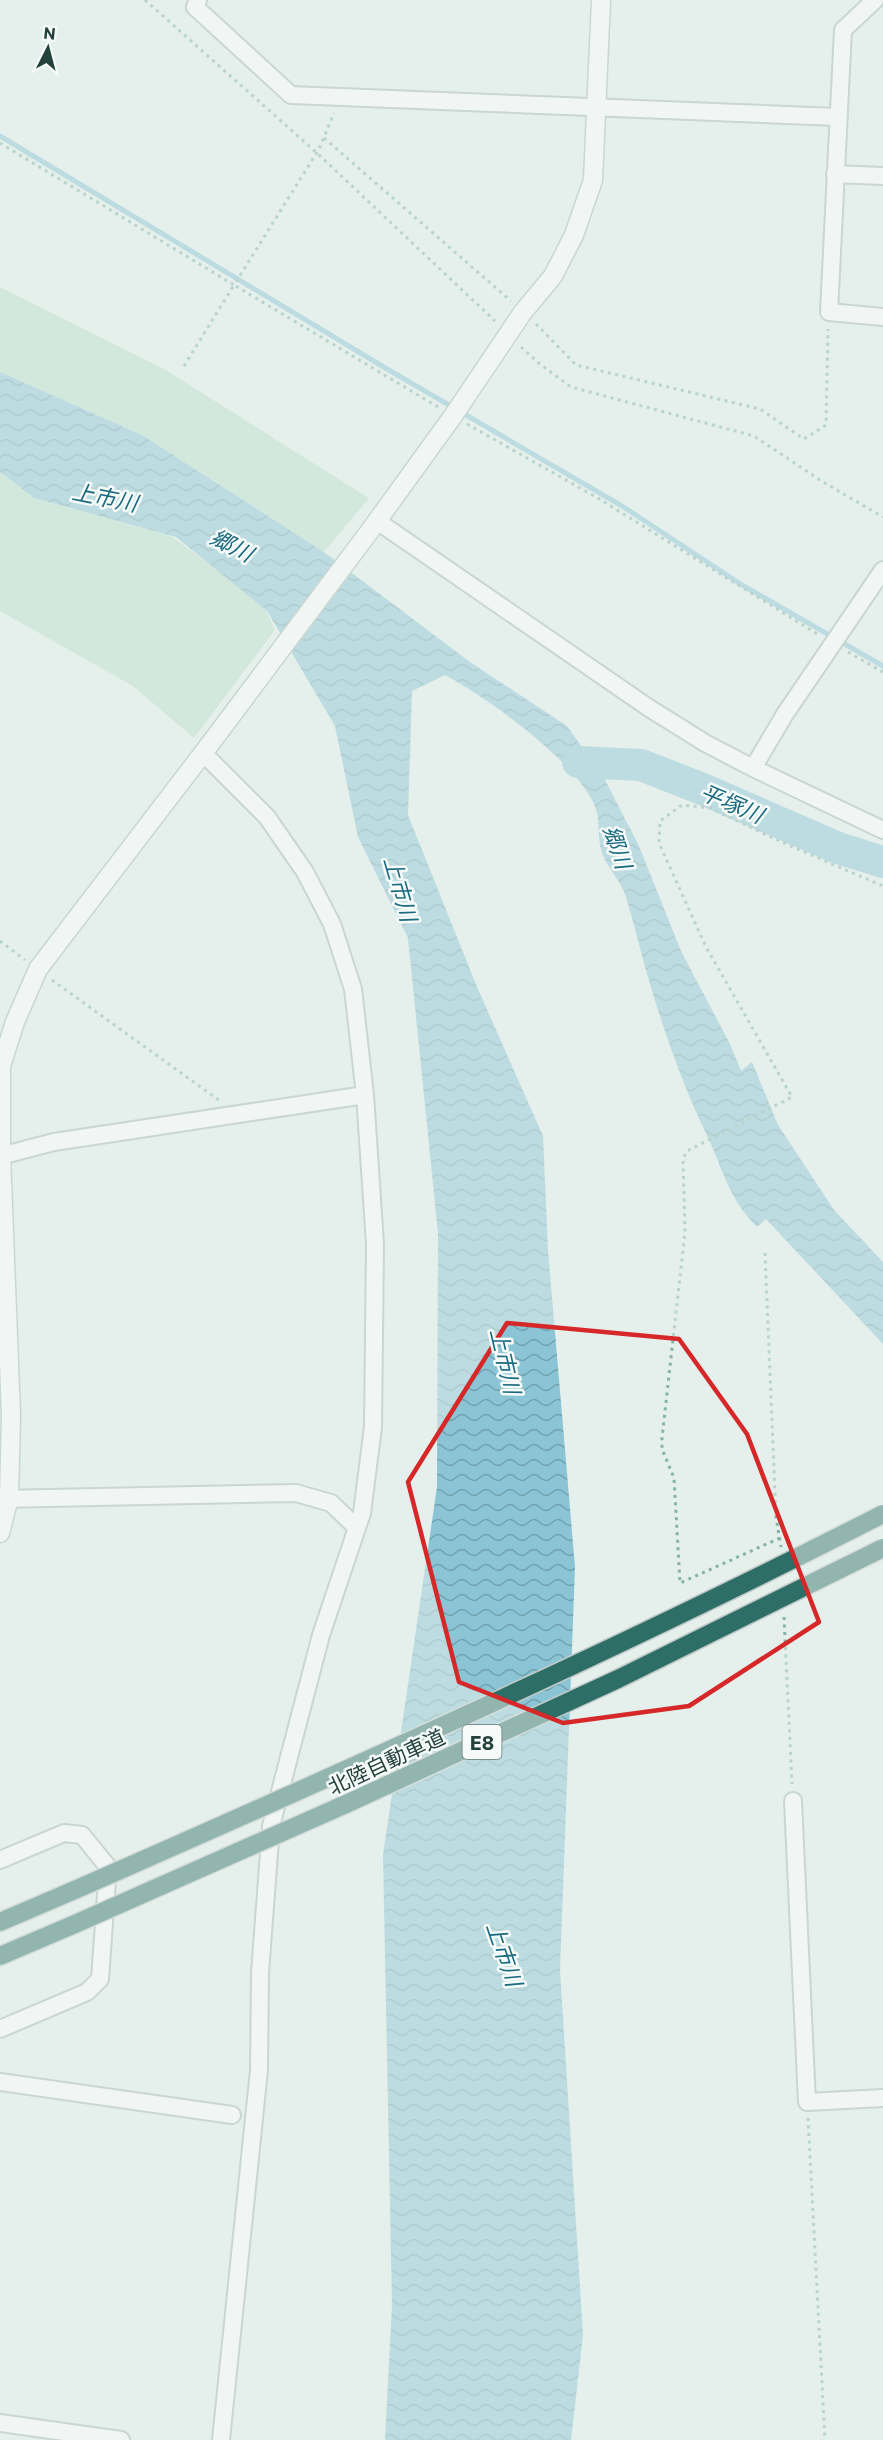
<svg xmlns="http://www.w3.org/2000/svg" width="883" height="2440" font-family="Commissioner,'Noto Sans JP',sans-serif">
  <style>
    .grass { fill: #bde0c9 }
    .water { fill: url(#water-waves) }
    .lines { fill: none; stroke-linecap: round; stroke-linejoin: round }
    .stream { stroke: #8bc5d5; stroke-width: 5 }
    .river { stroke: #8bc5d5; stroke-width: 32 }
    .street-casing { stroke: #a7b8b3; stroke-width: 20 }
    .secondary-casing { stroke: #a3bbb4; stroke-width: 21 }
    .highway-casing { stroke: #c1cac8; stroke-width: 21 }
    .path { stroke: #84b3a7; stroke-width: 3; stroke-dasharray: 3 4.5; stroke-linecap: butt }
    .street { stroke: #fff; stroke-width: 16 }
    .secondary { stroke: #fff; stroke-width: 18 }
    .highway { stroke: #2d6f66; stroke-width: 18 }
    .highway-bridge-casing { stroke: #c1cac8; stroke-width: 21; stroke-linecap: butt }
    .highway-bridge { stroke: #2d6f66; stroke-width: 18 }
    .marked { fill: none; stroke: #d62828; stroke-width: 4.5; stroke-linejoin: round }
    .labels { text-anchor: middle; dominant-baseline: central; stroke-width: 5; stroke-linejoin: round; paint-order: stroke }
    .shield { fill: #f6fbf9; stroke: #627a74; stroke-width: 1.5 }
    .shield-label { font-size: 20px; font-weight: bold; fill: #23423b }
    .street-label { font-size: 21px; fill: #23423b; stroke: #f6fbf9 }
    .water-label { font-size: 22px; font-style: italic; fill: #1a6a81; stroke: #f6fbf9 }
  </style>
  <defs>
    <pattern id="water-waves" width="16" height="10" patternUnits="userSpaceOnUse" patternTransform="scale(1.5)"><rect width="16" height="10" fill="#8bc5d5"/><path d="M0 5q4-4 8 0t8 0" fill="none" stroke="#71a2ae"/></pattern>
  </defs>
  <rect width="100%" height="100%" fill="#e5efeb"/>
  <path class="grass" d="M0,287L164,369L369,498L324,552L142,435L0,372Z
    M0,472L34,498L171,536L263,604L275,630L194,738L133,686L0,611Z"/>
  <path class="water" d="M0,372L142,435L324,552L470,662L567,726L605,780L639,846L681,951L730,1044L741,1071L752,1062L778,1125L834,1210L883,1262V1344L766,1219L757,1227C728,1198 723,1169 706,1133C683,1086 665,1034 650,984C641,955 635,926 626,897C621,880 605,866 601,849C597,834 601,819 594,804C574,760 488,698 445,675L412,691L408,815L477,987L543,1136L548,1250L575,1567L560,1970L583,2335L571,2440H385L392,2305L383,1855L437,1487L438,1233L408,938L358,837L335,726L267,611L176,537L34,498L0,472Z"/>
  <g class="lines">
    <path class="stream" d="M0,136L387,369L622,506L742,585L883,666"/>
    <path class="river" d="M578,762L641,765L705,790L838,848L883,862"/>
    <defs>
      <path id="street" d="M198,0L195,7L291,95L837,117
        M875,0L843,30L829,312L883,317
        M835,174L883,176
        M377,521L649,708L705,743L753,768L785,714L883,570
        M203,753L267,817L305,872L332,924L353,989L365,1095L375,1244L373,1427L362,1513L321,1635L271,1826L260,1973L259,2070L221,2440
        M753,768L883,830
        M0,1156L54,1142L365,1095
        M0,1499L296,1493L331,1503L357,1528
        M793,1801L807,2102L883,2098
        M0,1860L64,1833L82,1835L108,1867L100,1979L87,1992L0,2029
        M0,2082L232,2115
        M0,2423L121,2440"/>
      <path id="secondary" d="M0,1533L9,1498L11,1415L1,1155V1066L15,1022L38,969L210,744L372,528L453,416L523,312L553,276L574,235L593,180L601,0"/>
      <path id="highway" d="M0,1922L77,1889
        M0,1956L75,1924"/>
    </defs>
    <use href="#street" class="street-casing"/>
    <use href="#secondary" class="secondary-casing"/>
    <use href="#highway" class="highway-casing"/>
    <path class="path" d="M145,0L317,153L495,321
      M324,138L511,301
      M0,143L234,285L319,149L334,113
      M536,324L576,365L760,409L804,439L826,425L828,329
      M521,347L541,365L571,387L754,436L823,482L883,517
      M184,366L234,285L438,407
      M467,424L596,497L819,635
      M848,652L883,672
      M0,941L25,960
      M52,980L220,1101
      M765,1253L776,1517L781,1547
      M780,1538L680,1583L674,1478L662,1449V1438L685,1232L683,1159L687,1151L792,1097L706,947L659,843L660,821L682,805L710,808L786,844L883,886
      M784,1617L792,1784
      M808,2118L825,2440"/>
    <use href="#street" class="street"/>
    <use href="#secondary" class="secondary"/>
    <use href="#highway" class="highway"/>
    <defs>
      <path id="highway-bridge" d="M77,1889C348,1770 619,1649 883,1514
        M75,1924L346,1804L618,1679L883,1548"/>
    </defs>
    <use href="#highway-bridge" class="highway-bridge-casing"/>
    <use href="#highway-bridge" class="highway-bridge"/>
  </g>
  <path d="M0 0H883V2440H0ZM507,1323L679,1339L747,1434L819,1622L689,1706L563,1723L459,1682L408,1482Z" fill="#e5efeb" fill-opacity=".55" fill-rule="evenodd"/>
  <path class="marked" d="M507,1323L679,1339L747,1434L819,1622L689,1706L563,1723L459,1682L408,1482Z"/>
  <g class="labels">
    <rect class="shield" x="462.5" y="1725" width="39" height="34" rx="4.5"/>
    <g class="shield-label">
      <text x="482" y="1742">E8</text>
    </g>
    <g class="street-label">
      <text transform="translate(386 1761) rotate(-25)">北陸自動車道</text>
    </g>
    <g class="water-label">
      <text transform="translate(105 497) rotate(11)">上市川</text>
      <text transform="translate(232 545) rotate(27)">郷川</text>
      <text transform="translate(732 803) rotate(23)">平塚川</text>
      <text transform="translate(618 847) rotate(71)">郷川</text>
      <text transform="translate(401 889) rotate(74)">上市川</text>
      <text transform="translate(506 1361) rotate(77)">上市川</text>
      <text transform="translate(505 1954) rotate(71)">上市川</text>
    </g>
  </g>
  <g transform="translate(48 48) rotate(6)" stroke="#f6fbf9" stroke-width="4.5" paint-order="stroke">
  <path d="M0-4.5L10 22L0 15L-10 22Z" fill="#23423b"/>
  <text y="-9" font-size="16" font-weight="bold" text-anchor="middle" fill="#23423b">N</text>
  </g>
</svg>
